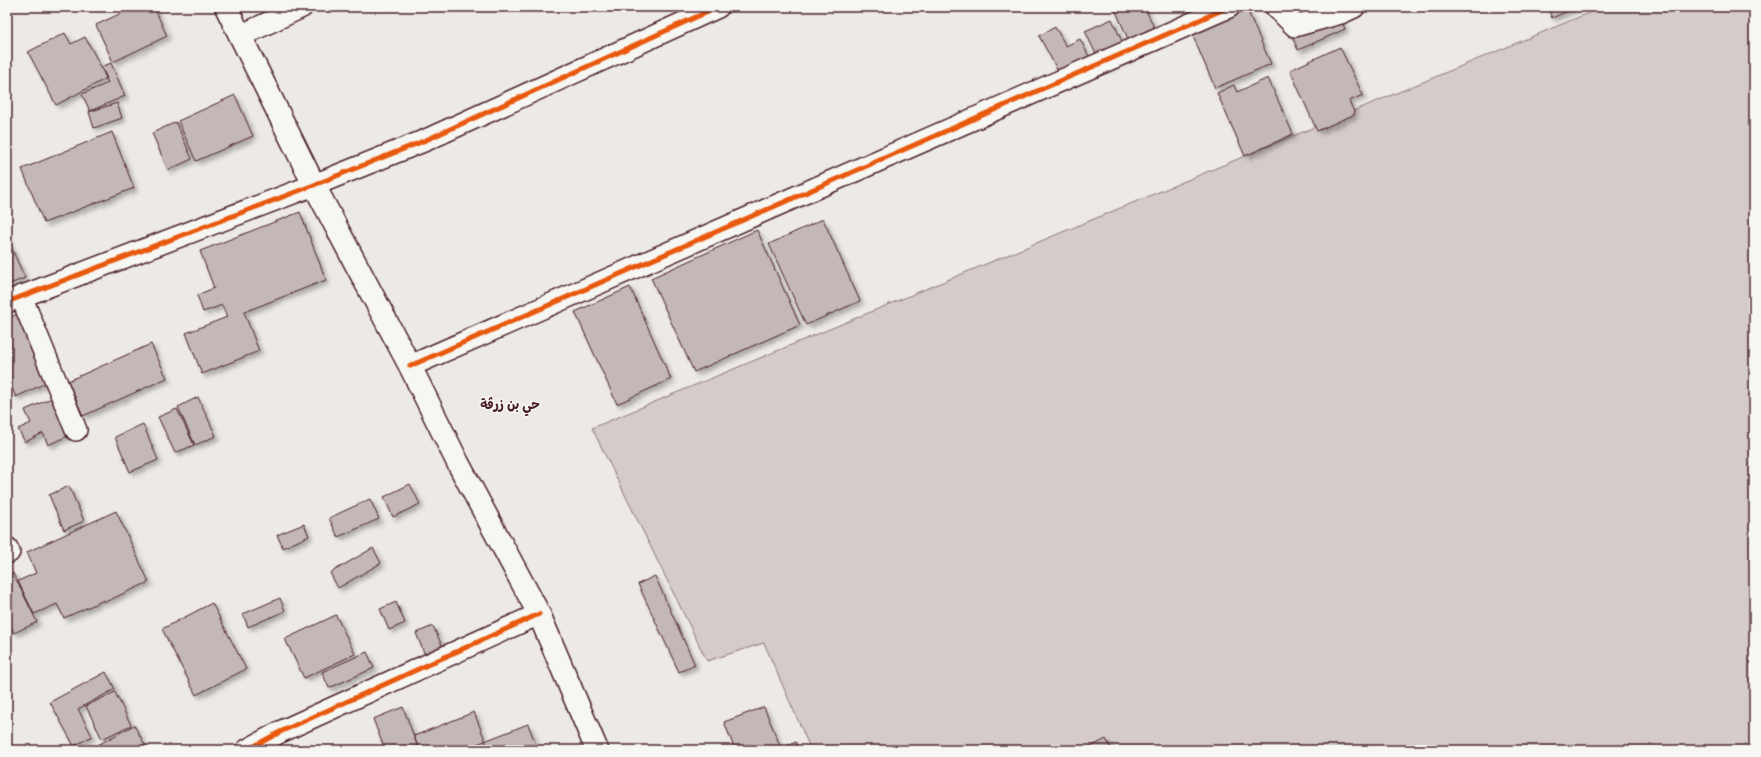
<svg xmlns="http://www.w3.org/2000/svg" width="1761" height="757" font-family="Delius,'Playpen Sans Arabic',sans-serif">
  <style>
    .green { fill: #d4cbca; stroke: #8f757a }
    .building { fill: #c4b7b7; stroke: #4a1f2b; filter: url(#shadow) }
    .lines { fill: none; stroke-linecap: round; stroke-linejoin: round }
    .street-casing { stroke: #4a1f2b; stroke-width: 24 }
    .secondary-casing { stroke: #4a1f2b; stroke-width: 25 }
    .street { stroke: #f6f6f2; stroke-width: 21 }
    .secondary { stroke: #f6f6f2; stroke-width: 22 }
    .cycleway-casing { stroke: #f6f6f2; stroke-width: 8 }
    .cycleway { stroke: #e8590c; stroke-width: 5 }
    .labels { text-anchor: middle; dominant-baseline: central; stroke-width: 3; stroke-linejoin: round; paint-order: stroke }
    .quarter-label { font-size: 13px; font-weight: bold; fill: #4a1f2b; stroke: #f6f6f2 }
  </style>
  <defs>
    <filter id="shadow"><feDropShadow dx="3.5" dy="3.5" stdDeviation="2" flood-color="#0004"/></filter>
  </defs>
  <rect width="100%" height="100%" fill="#ece9e6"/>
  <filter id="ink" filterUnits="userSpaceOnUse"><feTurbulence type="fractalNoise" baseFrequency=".025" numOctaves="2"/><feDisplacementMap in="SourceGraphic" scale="8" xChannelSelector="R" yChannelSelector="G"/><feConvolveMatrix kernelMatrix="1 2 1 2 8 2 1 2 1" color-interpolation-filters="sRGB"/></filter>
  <g filter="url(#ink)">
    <path class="green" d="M1603,7H1754V750H811L764,643L707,661L592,428Z"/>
    <path class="building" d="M134,7H154L167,36L113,62L96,25Z
      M1114,7H1147L1145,8L1158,36L1132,48Z
      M1197,7H1246L1271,64L1215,88L1187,22L1201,16Z
      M1279,7H1336L1345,29L1298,50Z
      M1547,7H1577L1552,18Z
      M1112,19L1129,57L1103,69L1085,31Z
      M1055,27L1066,46L1080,39L1095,68L1065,84L1039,36Z
      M65,33L71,44L85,37L107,78L56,105L28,52Z
      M1340,47L1363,95L1349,101L1355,114L1317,131L1290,70Z
      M111,63L125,96L90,111L82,94L108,83L101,67Z
      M1268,78L1293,134L1245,156L1217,93L1234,85L1237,92Z
      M235,95L253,136L196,161L178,121Z
      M117,103L122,118L94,128L89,112Z
      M176,122L192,159L168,170L152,133Z
      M112,132L134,188L44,223L22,169Z
      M300,212L326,280L244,312L259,351L202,374L186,333L227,317L222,305L203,312L197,295L214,288L200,251Z
      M823,219L860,301L806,325L769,244Z
      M757,230L800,325L694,372L651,278Z
      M7,238L25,278L7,285Z
      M630,287L671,379L617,404L575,312Z
      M19,313L50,381L16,397L7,377V319Z
      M151,344L167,378L83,416L68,381Z
      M54,397L72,434L48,445L43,433L25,442L18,429L31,423L25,410Z
      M198,397L216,436L195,445L178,407Z
      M177,409L194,445L175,453L158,417Z
      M143,424L158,460L130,472L115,437Z
      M410,484L420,504L393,517L384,497Z
      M69,486L84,521L64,530L49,495Z
      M370,499L379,519L338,537L329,518Z
      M116,511L149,582L105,602L104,600L64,618L57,604L34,614L18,581L36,573L27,552Z
      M304,524L309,536L283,548L277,535Z
      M373,548L381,563L338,588L330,573Z
      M13,573L37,622L14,633L7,618V576Z
      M655,576L695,665L679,672L638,584Z
      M280,598L285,611L248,627L243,614Z
      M396,602L405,623L389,630L380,609Z
      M212,603L246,669L196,695L162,629Z
      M336,615L355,654L304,678L285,639Z
      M433,626L445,652L427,660L416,633Z
      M367,652L374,668L329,688L322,672Z
      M106,672L115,689L78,709L92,736L74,746L50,702Z
      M115,692L131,725L102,739L86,706Z
      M403,707L419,750H385L373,719Z
      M764,707L781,748L776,750H735L724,722Z
      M474,712L489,750H419L414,736Z
      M528,724L538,750H462Z
      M134,725L148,750H101L98,745Z
      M1106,739L1112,750H1085Z
      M796,742L798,750H776Z"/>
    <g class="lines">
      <defs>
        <path id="street" d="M1276,7L1295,26L1341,13L1354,7
          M240,36L302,7
          M21,296L76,430
          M7,302L314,185L426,140L718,7
          M410,366L1229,7
          M7,548L9,552
          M247,750L280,732L539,614"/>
        <path id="secondary" d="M226,7L314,185L410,366L458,463L539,614L597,750"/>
      </defs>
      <use href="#street" class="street-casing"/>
      <use href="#secondary" class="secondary-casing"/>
      <use href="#street" class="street"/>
      <use href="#secondary" class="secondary"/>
      <defs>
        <path id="cycleway" d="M7,302L314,185L426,140L718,7
          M410,366L1229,7
          M247,750L280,732L539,614"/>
      </defs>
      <use href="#cycleway" class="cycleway-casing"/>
      <use href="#cycleway" class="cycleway"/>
    </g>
  </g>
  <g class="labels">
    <g class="quarter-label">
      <text x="510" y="404">حي بن زرڤة</text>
    </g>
  </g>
  <rect width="1761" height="757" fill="none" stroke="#f6f6f2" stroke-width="24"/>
  <rect x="12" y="12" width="1737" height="733" fill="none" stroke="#4a1f2b" stroke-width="1.5" filter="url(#ink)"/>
</svg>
